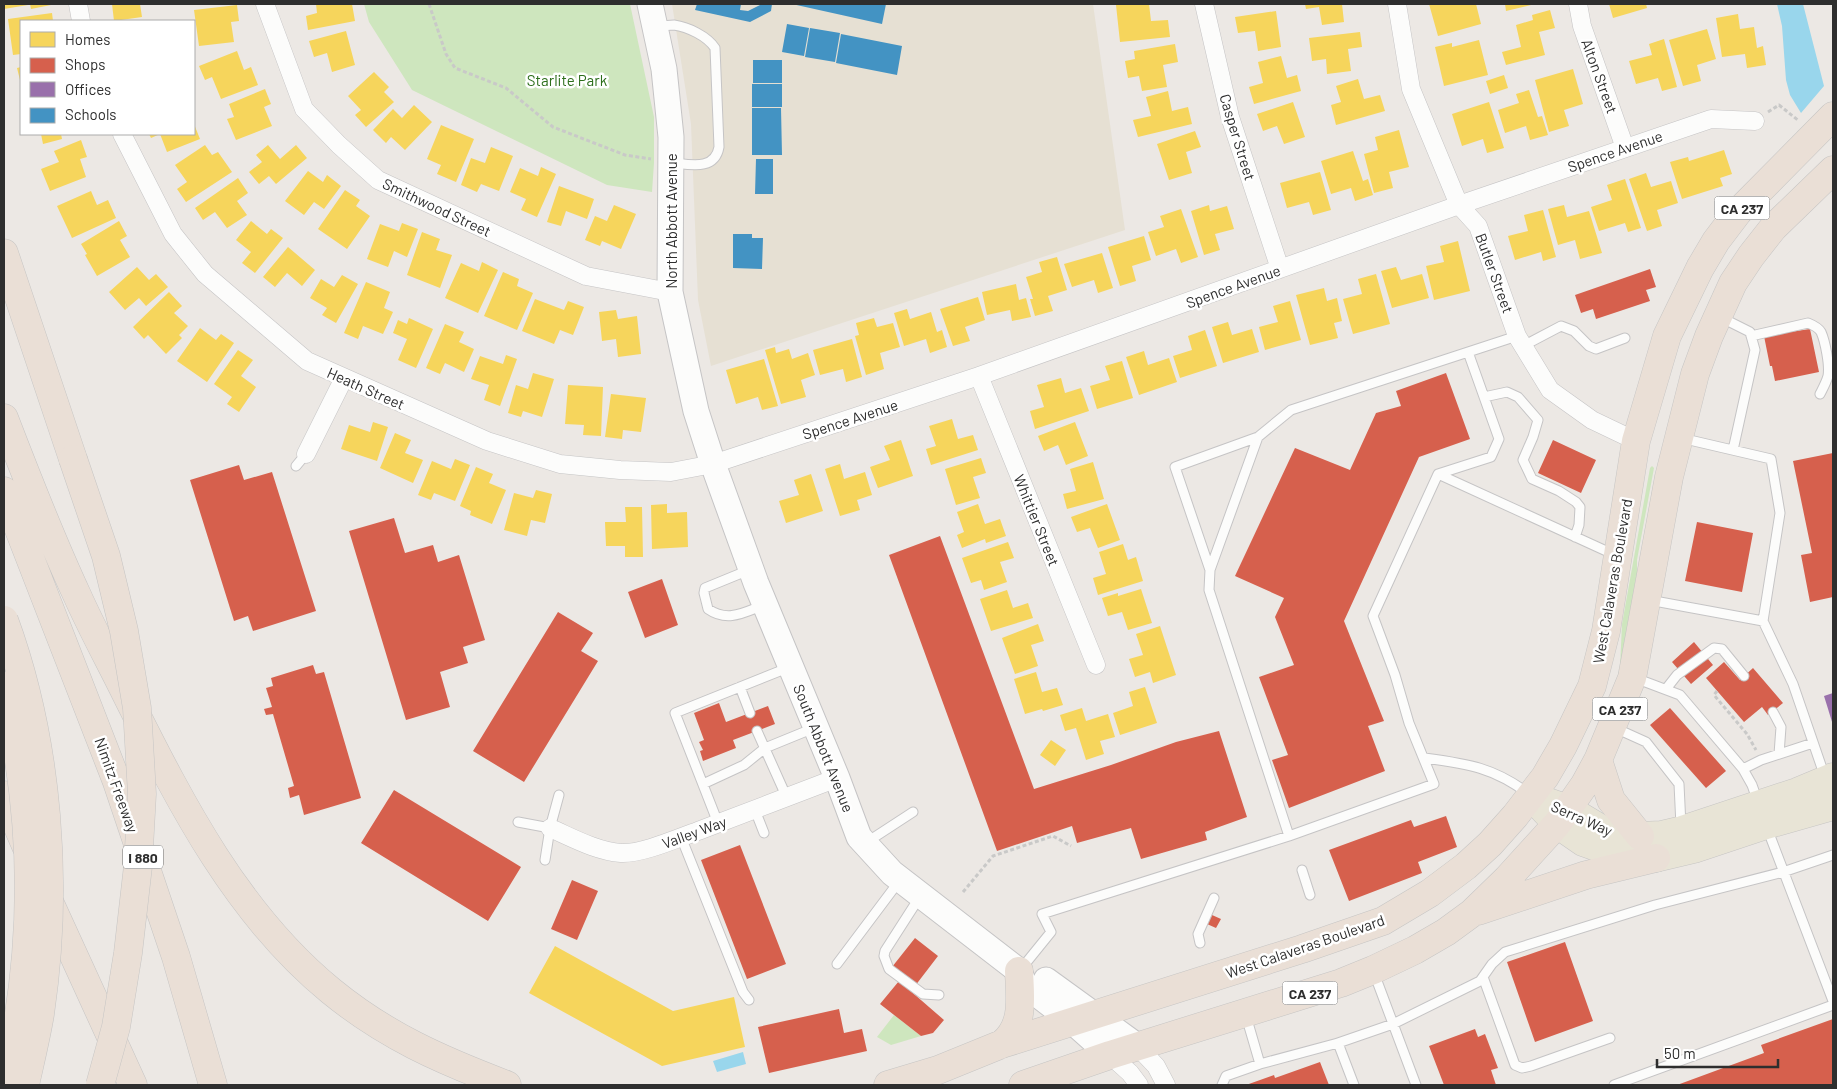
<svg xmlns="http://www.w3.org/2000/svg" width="1837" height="1089" font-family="Barlow,sans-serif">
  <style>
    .education { fill: #e6e0d3 }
    .green { fill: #cee6be }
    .water { fill: #99d6ec }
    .homes { fill: #f6d55c }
    .shops { fill: #d6604d }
    .offices { fill: #9970ab }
    .schools { fill: #4393c3 }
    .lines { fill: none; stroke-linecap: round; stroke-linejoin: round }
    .lane-casing { stroke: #c5c4c5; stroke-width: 11 }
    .street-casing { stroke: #c5c4c5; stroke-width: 19 }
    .secondary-casing { stroke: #c5c4c5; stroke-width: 27 }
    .primary-casing { stroke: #c6c5c4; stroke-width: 29 }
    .highway-casing { stroke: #c6c5c4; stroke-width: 29 }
    .path { stroke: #c9c9c8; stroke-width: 3; stroke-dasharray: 4 2.5; stroke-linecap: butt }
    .lane { stroke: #fcfcfb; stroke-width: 9 }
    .street { stroke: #fcfcfb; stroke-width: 18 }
    .secondary { stroke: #fcfcfb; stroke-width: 25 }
    .primary { stroke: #e8e4d6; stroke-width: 28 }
    .highway { stroke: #eadfd6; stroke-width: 28 }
    .highway-bridge-casing { stroke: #c6c5c4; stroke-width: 29; stroke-linecap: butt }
    .highway-bridge { stroke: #eadfd6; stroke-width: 28 }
    .labels { text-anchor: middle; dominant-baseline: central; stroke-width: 5; stroke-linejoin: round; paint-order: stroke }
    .shield { fill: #fff; stroke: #6d6d6d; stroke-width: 1 }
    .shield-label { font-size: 14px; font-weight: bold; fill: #2e2e2e }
    .street-label { font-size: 15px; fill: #2e2e2e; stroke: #fff }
    .park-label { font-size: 15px; fill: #2c6e1b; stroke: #fff }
  </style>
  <rect width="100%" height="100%" fill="#ece8e4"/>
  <path class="education" d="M672,4H1093L1125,230L711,366L698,300L691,124Z"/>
  <path class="green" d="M364,4H630L654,117V163L652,192L607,185L412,90L369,22Z
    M1652,466L1654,468L1637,560V591L1615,700L1581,767L1616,682L1620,668L1622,624L1650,468Z
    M894,1015L921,1036L891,1045L877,1037Z"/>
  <path class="water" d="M1777,4H1803L1824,86L1801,113L1790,95L1786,80L1782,26Z
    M743,1052L746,1064L717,1072L713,1061Z"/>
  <path class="homes" d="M4,4H28V5L4,9Z
    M30,4H51V5L31,9Z
    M112,4H140L142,17L114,21Z
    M316,4H352L355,21L308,30L306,16L317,13Z
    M1132,4H1149L1151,21L1168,20L1170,37L1120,42L1116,5Z
    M1305,4H1342L1344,22L1322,25L1319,7L1306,9Z
    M1429,4H1476L1481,24L1438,36Z
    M1505,4H1535L1506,11Z
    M1609,4H1646L1647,8L1613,18Z
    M237,5L239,21L231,22L234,42L199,46L194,10Z
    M1550,10L1555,28L1539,32L1545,55L1506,65L1502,52L1521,47L1516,25L1533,20L1532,15Z
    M1276,11L1281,47L1258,51L1255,31L1238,33L1235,17Z
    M52,13L53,21H21V54L13,55L8,19Z
    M1738,14L1740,29L1754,27L1757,48L1763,46L1766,65L1747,68L1745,54L1722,57L1716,18Z
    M1707,29L1716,59L1697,65L1701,81L1683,86L1669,40Z
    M346,31L355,65L332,72L327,53L314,57L309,41Z
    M1360,32L1362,47L1348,49L1351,71L1327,74L1326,59L1312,61L1309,38Z
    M1664,39L1677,87L1662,91L1658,78L1636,84L1629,61L1652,55L1649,44Z
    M1479,40L1488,75L1444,86L1435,47L1452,43V47Z
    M1175,44L1178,62L1163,65L1167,87L1142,91L1139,76L1128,78L1125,61L1135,59L1134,51Z
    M237,51L244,70L251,67L258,85L221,99L212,77L205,80L199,66Z
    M1281,56L1287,78L1297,75L1301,91L1254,104L1249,87L1263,83L1258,62Z
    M21,67V84L17,68Z
    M1573,69L1583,104L1564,110L1569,126L1549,132L1535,80Z
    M374,72L389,87L384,92L394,102L366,127L355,115L361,110L348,96Z
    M1504,75L1508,88L1490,94L1486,81Z
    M1358,79L1364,99L1380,95L1385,111L1336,125L1331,105L1341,102L1336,86Z
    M265,89L271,104L264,107L272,126L236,140L227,119L234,117L229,104Z
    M1529,90L1538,117L1542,116L1548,135L1530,140L1526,126L1505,133L1498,110L1519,103L1516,94Z
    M1168,91L1172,111L1188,107L1192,124L1138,137L1133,120L1151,116L1146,97Z
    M1293,102L1305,137L1284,144L1277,126L1263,131L1257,114Z
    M1489,102L1504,148L1487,153L1483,139L1462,146L1452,114Z
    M414,105L432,122L405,150L391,137L386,143L373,130L393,109L402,118Z
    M194,124L200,139L167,152L160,134L151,138L149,134H194Z
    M441,125L474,139L456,182L437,174L441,165L427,159Z
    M1399,130L1409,167L1389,172L1393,188L1374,193L1364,154L1378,150L1375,137Z
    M1195,131L1201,147L1186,152L1192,173L1169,180L1157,144Z
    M41,134H61L62,139L43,144Z
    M81,140L87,157L80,159L86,177L50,191L41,169L59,162L54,151Z
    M205,145L212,155L218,152L232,172L186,202L177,189L187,182L175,165Z
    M268,145L280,159L296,145L307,158L276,184L269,176L259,184L249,172L262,162L256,155Z
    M491,147L513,156L499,191L481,184L477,192L461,185L471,158L485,163Z
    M1724,150L1732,174L1720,178L1723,186L1682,199L1670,162L1688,157L1689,161Z
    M1353,151L1363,181L1368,179L1373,195L1355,201L1351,188L1331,194L1321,161Z
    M541,167L556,174L537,217L521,210L526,199L510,192L520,168L538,176Z
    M308,171L323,182L327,175L341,186L324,209L314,202L304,215L285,201Z
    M1320,172L1331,210L1313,215L1309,202L1287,208L1280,183Z
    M1646,173L1651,187L1671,181L1678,203L1657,210L1662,226L1647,231L1629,179Z
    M238,178L248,193L237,201L247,215L227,228L215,212L203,220L195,208Z
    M1625,179L1641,228L1628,232L1625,223L1599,231L1591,207L1612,200L1607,185Z
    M559,186L594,199L587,219L566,211L561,226L547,222Z
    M345,190L360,200L356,206L370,216L347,249L318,229Z
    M91,191L97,205L108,200L116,218L72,238L57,206Z
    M614,205L636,214L621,249L602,241L600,246L585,240L595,216L607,221Z
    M1209,205L1210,211L1227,206L1234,229L1215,234L1220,250L1204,255L1191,211Z
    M1564,205L1567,217L1589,211L1602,253L1580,259L1575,240L1558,245L1548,209Z
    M1181,209L1198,257L1181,263L1176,249L1156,256L1148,232L1164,227L1160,216Z
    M1543,210L1556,257L1543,261L1541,252L1515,260L1508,236L1528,231L1524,215Z
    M119,221L127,236L120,240L130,257L97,276L85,255L87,254L81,244Z
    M251,221L267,234L271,229L283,238L255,273L242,263L251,252L236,240Z
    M402,223L418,229L407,257L394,251L388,267L367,259L380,224L399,231Z
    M422,232L440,239L436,250L452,255L440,288L407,275Z
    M1144,236L1151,260L1132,266L1136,281L1120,286L1108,247Z
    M1458,241L1470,291L1434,300L1426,266L1444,262L1440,246Z
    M288,247L315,270L302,286L287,273L275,287L263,277Z
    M1102,253L1113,288L1098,293L1094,280L1072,287L1064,264Z
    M1057,257L1067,290L1048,296L1053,311L1035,316L1030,299H1033L1026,277L1042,272L1039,262Z
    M482,262L498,270L478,313L445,298L461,263L479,271Z
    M137,267L149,280L156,274L168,287L146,306L139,298L125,310L109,292Z
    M1396,267L1401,280L1422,274L1429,298L1392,308L1381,271Z
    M503,272L519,279L517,286L533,293L517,330L484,316Z
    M1376,274L1390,324L1353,334L1343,299L1362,294L1358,279Z
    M342,275L358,284L336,323L322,315L327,308L310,298L321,279L334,287Z
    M366,282L390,292L384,308L393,312L383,334L363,326L358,339L344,333Z
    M1016,284L1019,300L1026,298L1031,317L1012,321L1010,310L987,315L982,292Z
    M1324,288L1327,301L1337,298L1342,321L1334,323L1338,338L1310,345L1296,295Z
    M169,292L182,306L174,313L188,326L179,335L182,338L166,354L148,335L144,339L133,327Z
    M978,297L985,320L965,327L970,341L953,346L940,309Z
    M535,299L564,310L568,301L584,307L573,335L560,330L554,344L522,331Z
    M1290,301L1301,340L1265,350L1259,327L1278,322L1273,306Z
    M907,309L910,319L931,312L937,332L942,330L947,347L930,353L926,339L904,346L894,313Z
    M616,310L618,319L637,316L641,354L618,357L616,339L602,341L599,312Z
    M409,318L433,329L416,368L398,360L407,339L393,333L398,320L407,324Z
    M874,318L877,327L893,323L900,347L880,353L884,369L866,375L855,336L859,335L856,323Z
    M1228,322L1232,335L1252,329L1259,352L1223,363L1212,327Z
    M445,324L464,332L459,342L474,349L464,372L445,363L440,374L426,368Z
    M200,328L216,340L221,334L234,343L207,382L177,361Z
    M1205,330L1217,366L1180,378L1173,356L1192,350L1188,336Z
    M852,339L862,377L846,382L843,369L820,375L813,350Z
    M775,347L776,353L789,349L792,359L808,353L815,375L801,380L806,397L781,404L765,350Z
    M238,350L253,360L241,376L256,387L239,412L227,404L232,397L214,384Z
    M1144,351L1148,365L1169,358L1177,382L1139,395L1126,357Z
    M506,355L517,359L500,406L484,400L489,385L471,379L480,356L503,364Z
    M764,359L778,406L762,410L758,397L736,404L726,370Z
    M1122,361L1133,398L1097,409L1090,386L1110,380L1105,366Z
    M533,373L554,379L542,417L523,411L521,417L508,413L516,385L528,389Z
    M1061,378L1065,393L1081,388L1089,411L1035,429L1030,411L1044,407L1037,385Z
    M568,385L603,387L601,436L583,435L584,425L565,424Z
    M611,394L646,398L641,432L623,430L622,439L605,437Z
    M952,419L958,439L973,435L978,450L931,465L926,449L936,446L929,426Z
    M373,422L388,427L377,461L341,449L349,425L370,432Z
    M1075,422L1088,456L1066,465L1058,445L1044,451L1038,436Z
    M395,433L411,440L405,453L423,460L413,483L380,468Z
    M901,440L913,476L878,488L870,467L890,460L884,446Z
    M981,458L986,473L973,477L980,498L956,505L945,469Z
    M455,459L470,465L455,501L434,493L431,500L418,495L432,461L451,469Z
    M1093,462L1104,499L1067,509L1063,494L1076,491L1070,469Z
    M840,464L844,479L865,472L872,495L857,500L860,510L840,516L825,469Z
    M476,467L493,474L489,483L506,490L492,524L470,515L471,511L460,506Z
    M811,474L823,511L786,523L779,501L799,495L794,480Z
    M536,490L552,494L545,523L531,520L527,536L504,530L514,493L533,498Z
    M667,504V513L687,512L688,547L652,549L651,505Z
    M978,504L985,524L1000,519L1006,536L986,543L985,539L962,548L957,535L964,532L957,512Z
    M1107,504L1120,540L1098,548L1090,528L1077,532L1071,517Z
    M625,507H642L643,557H625V546H606L605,522H626Z
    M1008,542L1014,558L1000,562L1007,582L984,590L981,580L971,583L962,558Z
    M1123,544L1128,560L1136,557L1143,581L1098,595L1093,578L1106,574L1099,552Z
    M1141,589L1152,623L1128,630L1122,612L1108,616L1102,598L1118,593V596Z
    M1007,590L1013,608L1028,603L1033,618L991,631L980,599Z
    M1038,624L1044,641L1031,645L1038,666L1015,674L1002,638Z
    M1160,626L1176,675L1153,683L1150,672L1135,677L1129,659L1143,655L1136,634Z
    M1036,672L1042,692L1057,688L1063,705L1043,711L1042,709L1025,714L1014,679Z
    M1145,687L1157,723L1120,735L1113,713L1133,706L1129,692Z
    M1082,708L1086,721L1108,714L1115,737L1100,741L1104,754L1086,760L1076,728L1065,731L1060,715Z
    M1051,740L1066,750L1055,766L1040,755Z
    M555,946L673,1011L734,997L745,1047L662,1066L529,993Z"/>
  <path class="shops" d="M1650,269L1656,287L1646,290L1650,301L1596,319L1593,309L1581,313L1575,295Z
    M1810,329L1819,372L1775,381L1772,366H1770L1764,336Z
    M1446,373L1470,439L1419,457L1344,621L1384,721L1368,726L1385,771L1289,808L1272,760L1288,755L1259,677L1294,665L1275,617L1284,598L1235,576L1295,448L1350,470L1376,413L1401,406L1396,391Z
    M1553,440L1596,460L1581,493L1538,473Z
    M1833,453V597L1810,602L1801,555L1812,553L1793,461Z
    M239,465L244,480L272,472L316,611L253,631L248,616L234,621L190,480Z
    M394,518L405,553L433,545L438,562L459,555L485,640L463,647L468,663L440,672L450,707L406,720L349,531Z
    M1697,522L1753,533L1742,592L1685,581Z
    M940,536L1034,789L1111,765L1176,742L1219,731L1247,817L1205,832L1207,840L1141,859L1131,828L1077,843L1072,826L997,851L889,555Z
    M662,579L678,625L645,638L628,592Z
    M558,612L593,633L581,651L598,661L524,782L473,751Z
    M1694,642L1713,665L1691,684L1672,662Z
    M1724,662L1740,680L1753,668L1783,703L1768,715L1762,707L1744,722L1706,678Z
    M313,665L316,674L324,672L361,798L304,815L299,795L290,798L288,788L294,786L273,714L266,715L264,709L272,707L266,688L273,686L271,678Z
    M719,703L726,722L768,706L775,724L733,740L736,748L703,761L700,751L703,750L699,742L704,740L694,713Z
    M1670,708L1726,771L1706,788L1650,725Z
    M394,790L521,867L488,921L361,843Z
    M1446,816L1457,847L1418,862L1422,873L1349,901L1329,850L1411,820L1414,827Z
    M740,845L786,964L747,979L701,860Z
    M572,880L598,891L577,940L551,929Z
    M1212,915L1221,919L1216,928L1207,924Z
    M915,938L938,956L915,986L892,967Z
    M1565,942L1593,1021L1535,1042L1507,962Z
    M899,981L944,1020L933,1033L921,1036L880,1004Z
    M839,1009L844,1033L862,1029L867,1051L769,1073L758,1027Z
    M1833,1019V1085H1677L1764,1053L1761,1045Z
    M1475,1029L1478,1037L1485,1034L1498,1068L1491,1070L1496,1085H1444L1429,1046Z
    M1320,1062L1329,1085H1246L1274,1075L1275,1078Z"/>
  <path class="offices" d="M1833,693V725L1824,696Z"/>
  <path class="schools" d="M697,4H741L740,10L748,11L762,4H772L771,11L750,22L695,10Z
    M792,4H886L882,24Z
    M787,24L809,28L804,56L782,52Z
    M810,28L840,33L835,62L805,57Z
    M841,34L902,46L897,75L836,63Z
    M753,60H782V83H753Z
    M752,84H782V107H752Z
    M752,108H781L782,155H752Z
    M756,159H773V194H755Z
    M733,234H752V238H763L762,269L733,268Z"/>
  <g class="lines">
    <defs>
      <path id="lane" d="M658,27C663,26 669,25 674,25C688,27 707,36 715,48L719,147C715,170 692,165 674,163
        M1720,317L1750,332L1755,350L1733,450
        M1751,336L1808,323C1813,325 1818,327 1821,332C1825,341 1830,365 1828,376C1826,383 1823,388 1820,394
        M1523,346L1561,326L1574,331L1589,346L1596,349L1625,338
        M1484,397L1507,392L1518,397L1538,420L1533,437L1523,460L1532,479L1559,491L1576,502L1580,507L1579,525L1575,537
        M1681,438L1771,459L1780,513L1763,621
        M296,466L306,454
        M1438,474L1615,555
        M749,570L705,588L704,593L708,609C728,623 745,612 764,605
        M1210,570L1258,437
        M1649,600L1763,621L1793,684L1825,777
        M1635,678L1680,695L1743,769L1752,785L1758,802
        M740,687L750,713
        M1666,689L1677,675L1714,648L1722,649L1744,676
        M1773,712L1781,727L1779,754
        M1615,728L1646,742L1679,784L1681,826
        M757,731L787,798
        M1424,758C1468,764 1493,767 1529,794
        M1743,769L1761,760L1813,743
        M703,784L744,765L765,748L814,728
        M755,810L764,833
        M518,822L550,828
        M718,823L675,713L790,667
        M1767,828L1833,1001
        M1289,836L1209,590L1210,570L1175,467L1258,437L1291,410L1517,336
        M681,837L743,992L749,1000
        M867,842L913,812
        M545,860L550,828L559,795
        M1302,870L1310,895
        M919,898L885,951L884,956L889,969L923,994L939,995
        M1200,943L1198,934L1214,898
        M837,964L900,880
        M1021,969L1051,932L1042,914L1289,836L1434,784L1409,723L1395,675L1373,616L1438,474L1491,457L1499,439L1468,352
        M1374,973L1416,1085
        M1483,977L1515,1065L1522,1068L1531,1066L1610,1038
        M1246,1016L1260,1064
        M1338,1043L1354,1085
        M1222,1085L1226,1076L1260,1064L1338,1043L1393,1024L1480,981L1492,964L1505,952L1655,905L1783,872L1833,855
        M1614,1085L1833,1005"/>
      <path id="street" d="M78,4L81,21
        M265,4L304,109L339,145L378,180L586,276L670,292
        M1204,4L1230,117L1280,269
        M1397,4L1411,89L1459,205L1478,226L1517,336L1550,390L1592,420L1636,441
        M1578,4L1582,26L1625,148
        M122,134L173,234L205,274L307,361L487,441L560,464L620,470L671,472L713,464L979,376L1459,205L1711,119L1755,121
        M979,376L1096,665
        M306,454L344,378
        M550,828C573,838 596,851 621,853C642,854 678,838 698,831C744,813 791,796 837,778
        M1137,1046L1156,1066L1166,1085
        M1110,1055L1130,1073L1139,1085"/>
      <path id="secondary" d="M650,4L664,69L671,137L670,292L696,411L713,464L756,583L837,778L859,837L892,873L1019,971L1024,984L1073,1022L1110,1055
        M1046,980L1137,1046"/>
      <path id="primary" d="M1531,796L1557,824L1583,842L1611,852L1656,858L1694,849L1766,825L1833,806
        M1545,801L1568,809L1603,830L1618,834L1640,836L1661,835L1682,830L1797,792L1833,777"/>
      <path id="highway" d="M4,253L73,459
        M4,418C27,478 50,537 77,595C93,631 112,665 129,700C182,806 238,915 331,991C386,1036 441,1060 507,1085
        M4,491L117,782L176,957L213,1085
        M1598,760L1611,800L1640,836
        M4,795L26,846
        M47,897L133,1085
        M1478,911L1586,875L1656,858
        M1002,1044C1025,1026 1020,997 1019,971
        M888,1085L938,1070L1002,1044L1302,949L1383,921L1430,893L1466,866L1490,844L1515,816L1545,777L1563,746L1592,686L1606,631L1636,441L1667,336L1700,268L1716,241L1738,212L1833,116
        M1023,1085L1110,1055L1341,983L1373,970L1415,950L1446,932L1472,913L1507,879L1557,824L1585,784L1598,760L1632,678L1669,477L1695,374L1709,336L1733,283L1751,256L1773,228L1833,170"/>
    </defs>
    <use href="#lane" class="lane-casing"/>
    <use href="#street" class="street-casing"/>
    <use href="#secondary" class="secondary-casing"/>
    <use href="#primary" class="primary-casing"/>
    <use href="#highway" class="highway-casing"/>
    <path class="path" d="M429,4L446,54L455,68L506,88L553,127L625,155L651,159
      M1768,112L1779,105L1799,121
      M1717,691L1714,695L1747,734L1756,750
      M963,892L993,856L1053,836L1071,846"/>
    <use href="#lane" class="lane"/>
    <use href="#street" class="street"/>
    <use href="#secondary" class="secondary"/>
    <use href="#primary" class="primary"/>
    <use href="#highway" class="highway"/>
    <defs>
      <path id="highway-bridge" d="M73,459L106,556L124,631L137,708L142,794L138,866L128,953L116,1027L100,1085
        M4,620C49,743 59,886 40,1014C36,1038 30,1062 25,1085
        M4,686C37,820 37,952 5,1085"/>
    </defs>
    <use href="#highway-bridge" class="highway-bridge-casing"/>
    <use href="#highway-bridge" class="highway-bridge"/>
  </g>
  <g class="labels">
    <g class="shield">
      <rect x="1714.5" y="196.5" width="55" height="23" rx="4"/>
      <rect x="1592.5" y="697.5" width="55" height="23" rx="4"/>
      <rect x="123" y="845.5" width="40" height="23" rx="4"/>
      <rect x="1282.5" y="981.5" width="55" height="23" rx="4"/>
    </g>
    <g class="shield-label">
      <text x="1742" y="208">CA 237</text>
      <text x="1620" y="709">CA 237</text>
      <text x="143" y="857">I 880</text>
      <text x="1310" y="993">CA 237</text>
    </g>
    <g class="street-label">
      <text transform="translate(1600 76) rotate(70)">Alton Street</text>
      <text transform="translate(1238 137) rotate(73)">Casper Street</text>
      <text transform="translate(1615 151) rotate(-19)">Spence Avenue</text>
      <text transform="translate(437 207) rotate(25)">Smithwood Street</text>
      <text transform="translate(671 221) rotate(-90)">North Abbott Avenue</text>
      <text transform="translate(1495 273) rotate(70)">Butler Street</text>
      <text transform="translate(1233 286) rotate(-20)">Spence Avenue</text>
      <text transform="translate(366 388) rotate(24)">Heath Street</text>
      <text transform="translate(850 419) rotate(-18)">Spence Avenue</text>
      <text transform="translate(1037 520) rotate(68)">Whittier Street</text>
      <text transform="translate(1612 581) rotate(-80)">West Calaveras Boulevard</text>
      <text transform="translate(824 748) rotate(68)">South Abbott Avenue</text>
      <text transform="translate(117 785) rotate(70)">Nimitz Freeway</text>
      <text transform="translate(1582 818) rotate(24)">Serra Way</text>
      <text transform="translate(694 832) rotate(-20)">Valley Way</text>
      <text transform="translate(1305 946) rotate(-19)">West Calaveras Boulevard</text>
    </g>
    <g class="park-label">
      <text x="567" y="80">Starlite Park</text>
    </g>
  </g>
  <rect width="1837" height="1089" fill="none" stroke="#2e2e2e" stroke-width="10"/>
  <rect x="20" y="20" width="175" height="115" fill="#ffffff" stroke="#ababab"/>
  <rect x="30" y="32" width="25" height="15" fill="#f6d55c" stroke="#ababab"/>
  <text x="65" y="45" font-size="15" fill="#2e2e2e">Homes</text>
  <rect x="30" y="58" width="25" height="15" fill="#d6604d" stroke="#ababab"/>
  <text x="65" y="70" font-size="15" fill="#2e2e2e">Shops</text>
  <rect x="30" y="82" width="25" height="15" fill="#9970ab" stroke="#ababab"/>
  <text x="65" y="95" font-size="15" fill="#2e2e2e">Offices</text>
  <rect x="30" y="108" width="25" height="15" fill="#4393c3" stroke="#ababab"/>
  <text x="65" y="120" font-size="15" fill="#2e2e2e">Schools</text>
  <path d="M1657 1059v8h121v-8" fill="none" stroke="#2e2e2e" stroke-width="2.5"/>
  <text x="1664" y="1059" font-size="15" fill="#2e2e2e" stroke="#ffffff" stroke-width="4" paint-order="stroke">50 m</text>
</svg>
